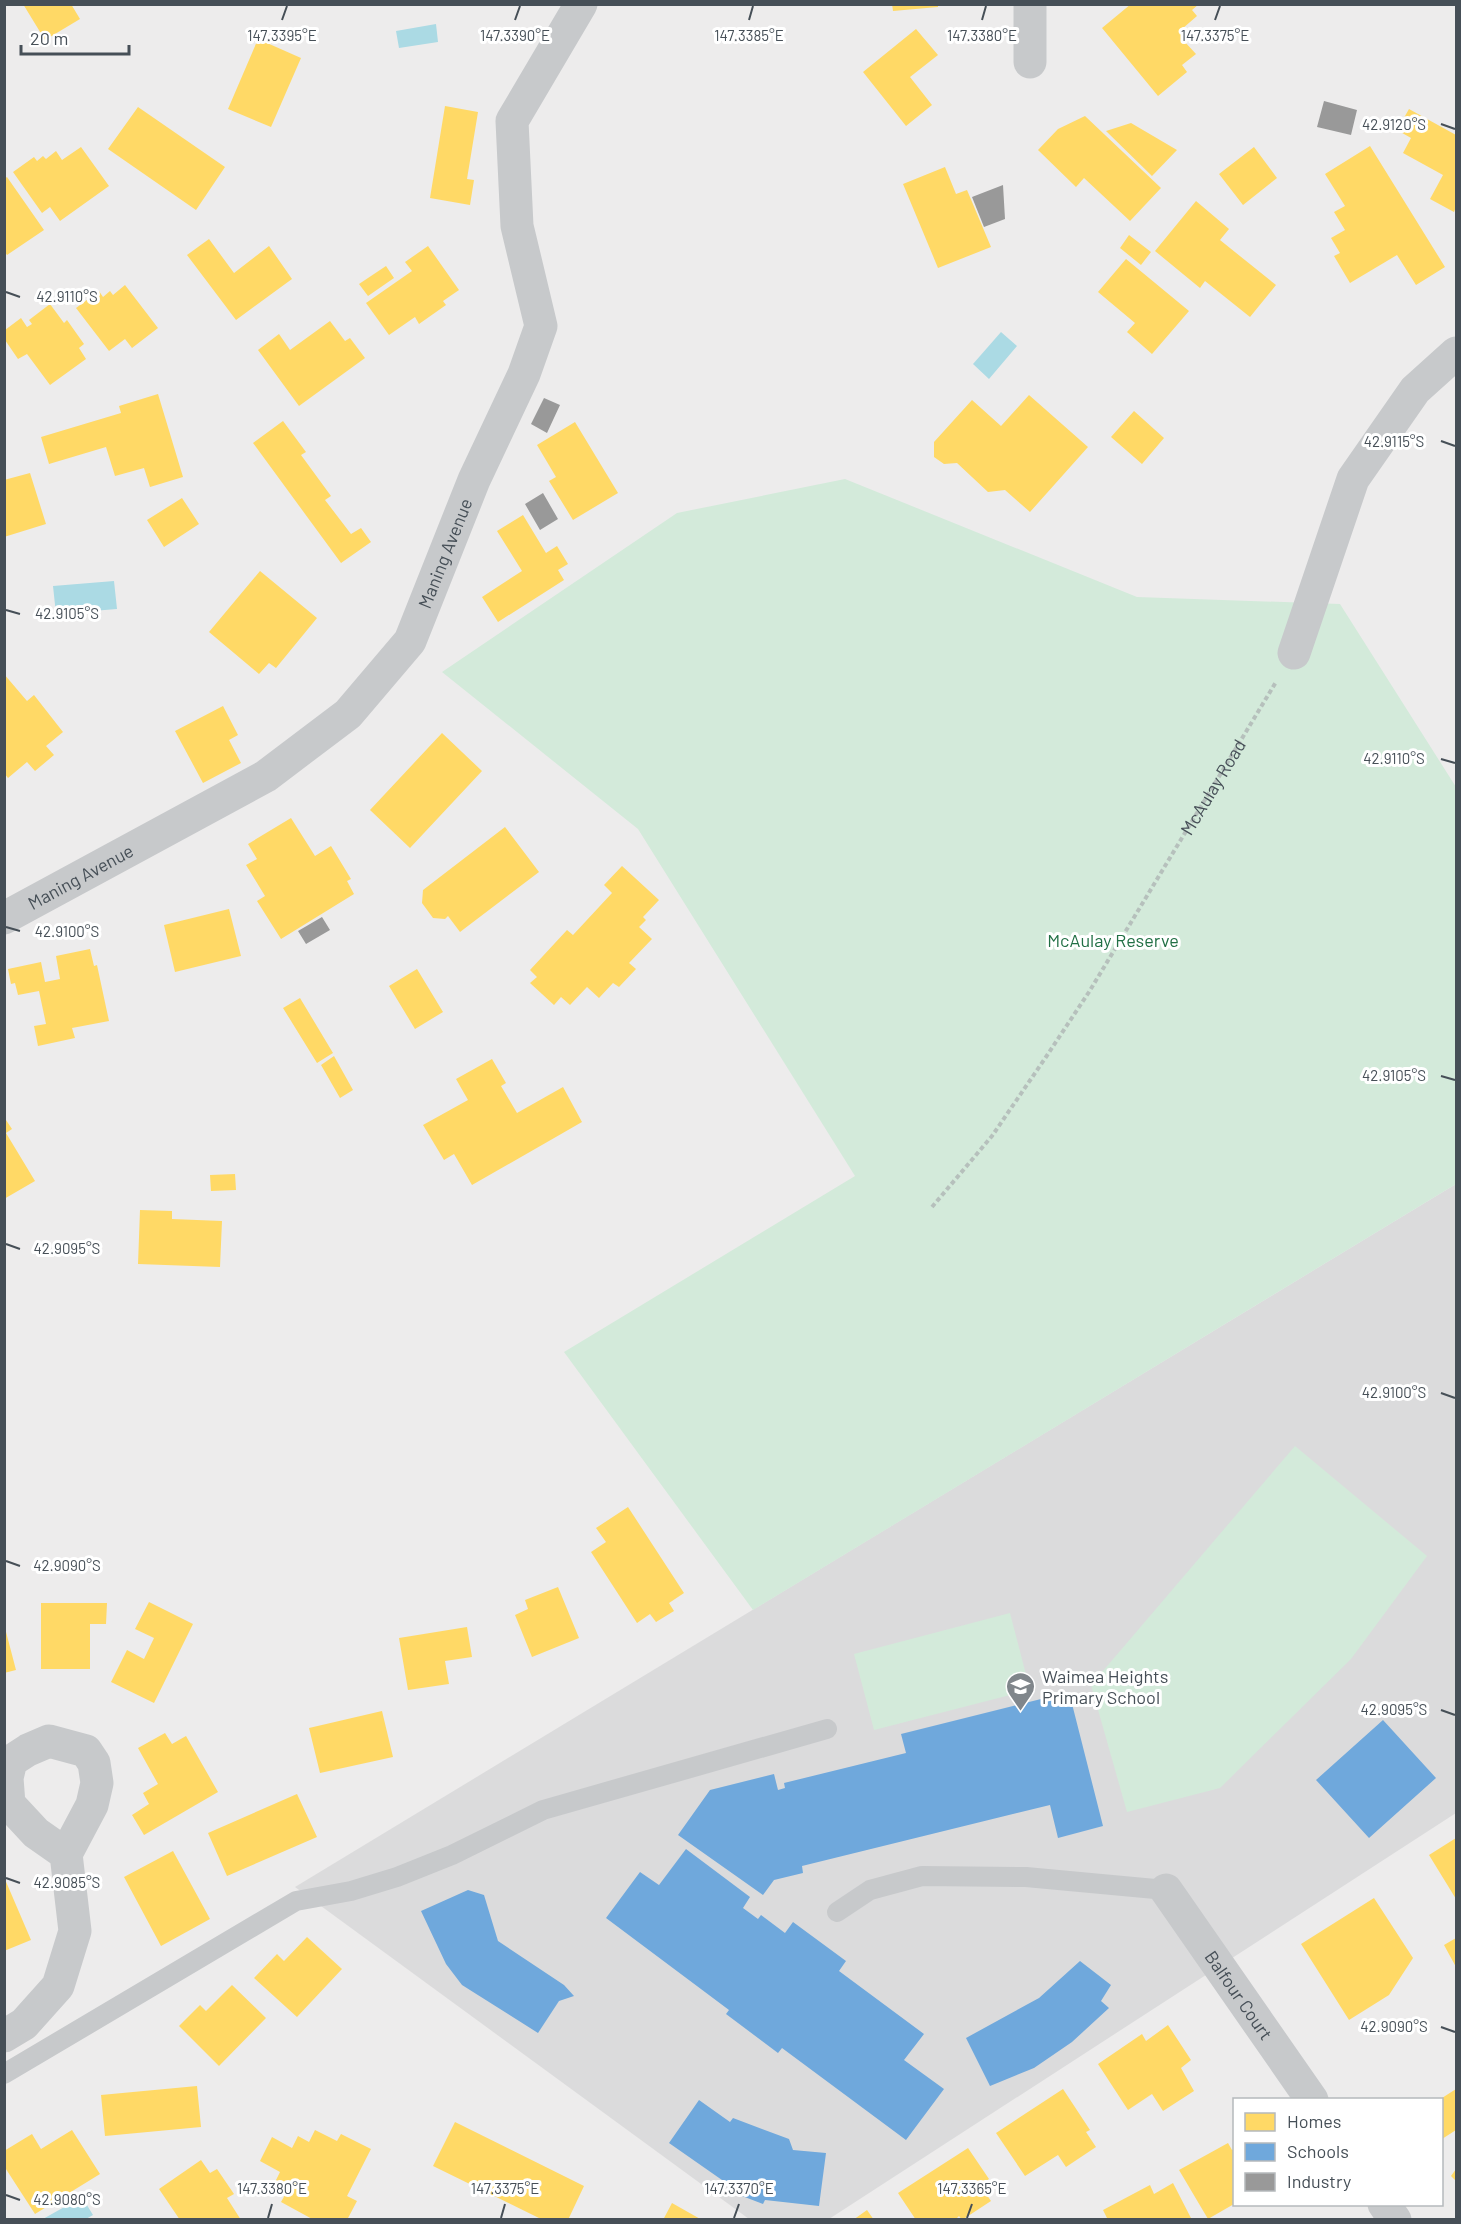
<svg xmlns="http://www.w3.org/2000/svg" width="1461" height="2224" font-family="Barlow,sans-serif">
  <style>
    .education { fill: #dbdbdc }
    .green { fill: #d3eada }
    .water { fill: #abdae4 }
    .homes { fill: #ffd966 }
    .schools { fill: #6fa8dc }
    .industry { fill: #999 }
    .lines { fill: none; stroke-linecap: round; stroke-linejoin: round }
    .path { stroke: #b6c0bc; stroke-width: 4; stroke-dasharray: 4.5 3; stroke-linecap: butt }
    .lane { stroke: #c7c9cb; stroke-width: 20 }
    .street { stroke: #c7c9cb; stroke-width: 33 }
    .ticks { fill: none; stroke: #464f57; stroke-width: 2 }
    .labels { text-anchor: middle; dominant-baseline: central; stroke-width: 6; stroke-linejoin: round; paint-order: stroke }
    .street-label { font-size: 18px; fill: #464f57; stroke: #fff }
    .park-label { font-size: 18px; fill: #206f44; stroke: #fff }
    .poi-label { font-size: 18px; fill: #464f57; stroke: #fff; text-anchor: start }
    .ticks-label { font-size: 15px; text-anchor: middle; fill: #464f57; stroke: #fff; stroke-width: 6; stroke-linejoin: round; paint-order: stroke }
  </style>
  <rect width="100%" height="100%" fill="#edecec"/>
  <path class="education" d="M1456,1184V1813L829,2219H749L295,1887Z"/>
  <path class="green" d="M845,479L1137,597L1340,604L1456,787V1184L753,1610L564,1352L855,1176L638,829L442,672L677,513Z
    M1295,1446L1427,1556L1351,1659L1220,1788L1127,1812L1091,1685Z
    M1010,1613L1030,1690L874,1730L854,1654Z"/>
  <path class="water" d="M436,24L438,42L399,48L396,31Z
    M1001,332L1017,346L989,379L973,364Z
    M114,581L117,609L56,614L53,586Z
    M82,2197L93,2215L86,2219H43Z"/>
  <path class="homes" d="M23,4H71L80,19L45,40Z
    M892,4H938V7L893,11Z
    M1131,4H1199L1192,10L1197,16L1182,29L1189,37L1184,41L1196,54L1182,65L1187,72L1158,96L1102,28Z
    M916,29L938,55L910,77L932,105L906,126L863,72Z
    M258,39L301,58L271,127L228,109Z
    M445,106L478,112L467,179L474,180L470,205L430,198Z
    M138,107L225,167L196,210L108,149Z
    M1409,109L1456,135V207L1454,212L1430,199L1443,175L1403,153L1411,138L1397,130Z
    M1085,116L1161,188L1130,221L1084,178L1076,187L1038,150L1058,129Z
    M1131,123L1177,150L1152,176L1106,131Z
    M1370,146L1445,267L1416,285L1397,255L1350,283L1334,256L1340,253L1331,238L1345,230L1334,212L1345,206L1325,174Z
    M81,147L109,186L60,221L50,207L42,213L13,172L34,157L37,161L43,156L46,159L56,151L62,160Z
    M1254,147L1277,178L1243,205L1219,174Z
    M945,167L956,194L967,190L991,247L938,268L903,184Z
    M7,177L44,230L7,255L4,251V179Z
    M1196,201L1229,229L1220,240L1276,285L1250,317L1205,281L1200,288L1155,251Z
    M1129,235L1151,252L1141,265L1120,248Z
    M209,239L234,273L269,246L292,279L236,320L187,255Z
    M428,246L459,290L443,301L446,305L419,324L415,317L389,335L366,303L412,271L405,262Z
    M1126,259L1189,311L1152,354L1127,332L1135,323L1098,292Z
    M386,266L394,278L368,296L359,284Z
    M125,285L158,328L132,348L125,339L109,351L76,308L99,291L103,297L110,291L113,295Z
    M50,304L64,323L67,320L84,344L79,348L86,359L50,385L27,354L18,359L5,340V330L21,318L27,327L32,324L29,320Z
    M330,321L345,341L350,338L365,358L299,406L258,350L279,334L290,350Z
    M158,394L183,477L150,487L144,468L115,476L106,447L49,464L41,437L121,413L119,406Z
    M1029,395L1088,447L1030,512L1005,490L988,492L957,463L944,464L934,457V442L972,400L1001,426Z
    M1134,411L1164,438L1142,464L1111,437Z
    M283,421L306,452L301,455L331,496L325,500L351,534L361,528L371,542L341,563L253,443Z
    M575,422L618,493L573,520L549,481L556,477L537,445Z
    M30,473L46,524L4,537V480Z
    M182,498L199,524L164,547L147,520Z
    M523,515L546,553L557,546L568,564L558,570L564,580L498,622L482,597L522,571L497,531Z
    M260,571L317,618L276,668L269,663L259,674L209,632Z
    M4,674L27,701L34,695L63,732L46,746L54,755L35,771L27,762L8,778L4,773Z
    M223,706L238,735L229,740L241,763L203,783L175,731Z
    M442,733L482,771L410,848L370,810Z
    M291,818L315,856L331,846L351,879L347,881L354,894L281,939L257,901L265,896L246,865L257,859L248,844Z
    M505,827L539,872L460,932L448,916L445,919L433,918L422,903L423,890Z
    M622,866L659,900L643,917L646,920L639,927L652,939L629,963L636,969L619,987L613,983L599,998L587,987L570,1005L561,997L554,1005L530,983L537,977L530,970L567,930L573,935L612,893L604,885Z
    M229,909L241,956L175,972L164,925Z
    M90,949L94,966L97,965L109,1021L72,1028L75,1038L38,1046L34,1026L46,1024L39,991L18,995L15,983L11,984L8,969L41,962L45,982L60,979L56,956Z
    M417,969L443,1012L415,1029L389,986Z
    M300,998L333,1053L317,1063L283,1008Z
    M334,1056L353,1090L340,1098L321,1065Z
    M492,1059L506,1083L501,1086L517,1113L563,1087L582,1122L472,1185L454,1154L444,1160L423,1125L468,1100L456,1079Z
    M4,1117L12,1129L6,1133L35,1181L4,1199Z
    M235,1174L236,1190L211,1191L210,1175Z
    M140,1210L172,1211V1219L222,1221L220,1267L138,1264Z
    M628,1507L684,1593L669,1603L674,1611L656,1622L650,1614L637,1623L591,1552L606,1542L596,1528Z
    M558,1587L579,1638L532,1657L515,1615L528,1609L525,1600Z
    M149,1602L193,1624L154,1703L111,1682L127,1650L144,1659L154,1638L135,1629Z
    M41,1603H107L106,1624H90V1669H41Z
    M467,1627L472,1657L445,1661L449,1684L408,1690L399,1638Z
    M5,1628L16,1670L4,1673V1629Z
    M382,1711L393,1757L320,1773L309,1728Z
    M165,1733L172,1744L186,1736L218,1792L144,1835L132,1815L149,1804L143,1793L158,1784L138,1748Z
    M297,1794L317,1837L227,1876L208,1833Z
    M1456,1838V1899L1429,1855Z
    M173,1851L210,1919L161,1946L124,1877Z
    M4,1877L31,1940L4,1951Z
    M1374,1898L1413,1958L1389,1995L1349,2020L1301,1944Z
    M307,1937L342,1969L297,2017L254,1978L277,1954L284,1961Z
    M1456,1938V1967L1444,1945Z
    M232,1985L266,2018L219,2066L179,2026L200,2005L206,2011Z
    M1168,2025L1191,2060L1181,2068L1194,2091L1163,2111L1152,2094L1128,2110L1098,2064L1142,2034L1146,2041Z
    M197,2086L201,2127L105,2136L101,2095Z
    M1063,2089L1090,2130L1086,2132L1096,2147L1066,2167L1058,2155L1025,2176L996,2133Z
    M1456,2089V2130L1442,2139V2098Z
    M455,2122L584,2186L568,2220H543L433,2166Z
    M72,2130L100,2174L35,2214L4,2166V2151L32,2134L41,2149Z
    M315,2130L337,2141L341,2134L371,2149L347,2196L357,2201L347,2220H314L281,2202L286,2193L273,2186L280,2172L260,2161L272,2137L292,2148L298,2136L309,2142Z
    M1228,2143L1232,2150L1234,2149V2204L1208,2219L1179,2170Z
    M968,2148L989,2179L980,2185L991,2201L962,2220L959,2216L955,2220H916L898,2193Z
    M201,2160L210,2173L217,2169L234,2194L227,2198L241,2220H180L159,2189Z
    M1456,2169V2181L1451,2176Z
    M1173,2183L1192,2220H1108L1103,2210L1150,2185L1154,2194Z
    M672,2203L702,2220H663Z
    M867,2210L874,2220H853Z"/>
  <path class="schools" d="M1069,1692L1103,1826L1058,1838L1050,1805L802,1866L803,1873L774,1880L763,1895L678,1835L710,1790L774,1774L778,1790L785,1788L784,1783L906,1753L901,1734Z
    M1383,1720L1436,1778L1369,1838L1316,1780Z
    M686,1849L750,1897L743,1908L758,1919L761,1915L785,1933L793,1922L846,1961L839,1971L924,2034L904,2060L944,2089L906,2140L782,2048L778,2053L726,2014L729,2010L606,1918L640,1872L659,1885Z
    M468,1890L484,1895L498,1941L564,1985L574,1996L559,2001L538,2033L462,1985L446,1964L421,1911Z
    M1080,1961L1111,1985L1101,2001L1109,2008L1072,2042L1034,2068L990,2086L966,2038L1039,1998Z
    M699,2100L730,2122L733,2118L789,2139L793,2150L826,2153L819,2206L765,2200L763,2204L729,2191L732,2187L669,2143Z"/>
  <path class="industry" d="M1324,101L1357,110L1351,135L1317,127Z
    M1003,185L1005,219L984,227L972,197Z
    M544,398L560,405L547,433L531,424Z
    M543,493L558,519L540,530L525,504Z
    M322,917L330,930L306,944L298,931Z"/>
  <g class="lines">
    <path class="path" id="s1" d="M932,1207L992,1136L1046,1057L1089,992L1276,682"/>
    <path class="lane" d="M837,1912L870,1890L922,1876L1026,1877L1166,1890
      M4,2074L296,1901L351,1891L397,1877L452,1855L543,1810L827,1729"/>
    <g class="street">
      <path d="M1030,4V62"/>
      <path d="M1294,653L1353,479L1415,390L1456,353"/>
      <path id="s2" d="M4,918L266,776L348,714L410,641L474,480L524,374L541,326L517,226L512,121L581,4"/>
      <path id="s3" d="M1166,1890L1312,2100"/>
      <path d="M4,2036L24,2024L58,1986L75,1931L66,1854L92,1805L97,1783L94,1763L86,1751L49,1741L28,1750L11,1761L7,1778L9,1804L36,1833L66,1854"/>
      <path d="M1384,2204L1395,2220"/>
    </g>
  </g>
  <path class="ticks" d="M282,20L287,6M515,20L520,6M749,20L753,6M982,20L986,6M1215,20L1220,6M1441,124L1455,129M6,292L20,297M1441,441L1455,446M6,610L20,614M1441,759L1455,763M6,927L20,931M1441,1076L1455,1080M6,1244L20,1249M1441,1393L1455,1398M6,1561L20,1566M1441,1710L1455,1715M6,1878L20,1883M1441,2027L1455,2032M6,2195L20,2200M268,2218L272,2204M501,2218L505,2204M734,2218L739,2204M967,2218L972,2204"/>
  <defs>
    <symbol id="school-pin" viewBox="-11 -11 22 30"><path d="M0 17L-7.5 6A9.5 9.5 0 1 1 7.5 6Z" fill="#80868b" stroke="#fff"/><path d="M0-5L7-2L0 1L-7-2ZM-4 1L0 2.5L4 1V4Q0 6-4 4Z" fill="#fff"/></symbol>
  </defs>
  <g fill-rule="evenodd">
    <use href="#school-pin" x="1004" y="1670" width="33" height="45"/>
  </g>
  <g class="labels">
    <g class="street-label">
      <text stroke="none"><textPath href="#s2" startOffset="591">Maning Avenue</textPath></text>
      <text stroke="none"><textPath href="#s1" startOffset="506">McAulay Road</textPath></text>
      <text stroke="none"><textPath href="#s2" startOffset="87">Maning Avenue</textPath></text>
      <text stroke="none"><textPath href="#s3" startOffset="128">Balfour Court</textPath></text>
    </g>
    <g class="park-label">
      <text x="1113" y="940">McAulay Reserve</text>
    </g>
    <g class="poi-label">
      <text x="1042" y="1676">Waimea Heights<tspan x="1042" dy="21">Primary School</tspan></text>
    </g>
  </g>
  <g class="ticks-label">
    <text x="282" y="41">147.3395°E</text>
    <text x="515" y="41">147.3390°E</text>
    <text x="749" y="41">147.3385°E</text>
    <text x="982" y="41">147.3380°E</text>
    <text x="1215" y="41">147.3375°E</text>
    <text x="1394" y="130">42.9120°S</text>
    <text x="67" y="302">42.9110°S</text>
    <text x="1394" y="447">42.9115°S</text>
    <text x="67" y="619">42.9105°S</text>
    <text x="1394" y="764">42.9110°S</text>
    <text x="67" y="937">42.9100°S</text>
    <text x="1394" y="1081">42.9105°S</text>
    <text x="67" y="1254">42.9095°S</text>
    <text x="1394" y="1398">42.9100°S</text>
    <text x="67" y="1571">42.9090°S</text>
    <text x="1394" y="1715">42.9095°S</text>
    <text x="67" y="1888">42.9085°S</text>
    <text x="1394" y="2032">42.9090°S</text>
    <text x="272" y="2194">147.3380°E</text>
    <text x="505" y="2194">147.3375°E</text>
    <text x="739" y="2194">147.3370°E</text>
    <text x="972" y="2194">147.3365°E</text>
    <text x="67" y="2205">42.9080°S</text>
  </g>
  <rect width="1461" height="2224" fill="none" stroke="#464f57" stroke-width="12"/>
  <rect x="1233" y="2098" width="210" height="108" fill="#ffffff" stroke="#b5b9bc" stroke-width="1.5"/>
  <rect x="1245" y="2113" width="30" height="18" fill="#ffd966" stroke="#b5b9bc" stroke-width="1.5"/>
  <text x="1287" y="2128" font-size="18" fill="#464f57">Homes</text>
  <rect x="1245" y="2143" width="30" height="18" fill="#6fa8dc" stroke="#b5b9bc" stroke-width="1.5"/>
  <text x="1287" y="2158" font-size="18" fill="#464f57">Schools</text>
  <rect x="1245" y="2173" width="30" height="18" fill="#999999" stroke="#b5b9bc" stroke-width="1.5"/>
  <text x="1287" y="2188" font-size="18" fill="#464f57">Industry</text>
  <path d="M21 45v9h108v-9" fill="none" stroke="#464f57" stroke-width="3"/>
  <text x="30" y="45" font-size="18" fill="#464f57" stroke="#ffffff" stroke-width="4.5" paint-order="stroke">20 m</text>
</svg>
